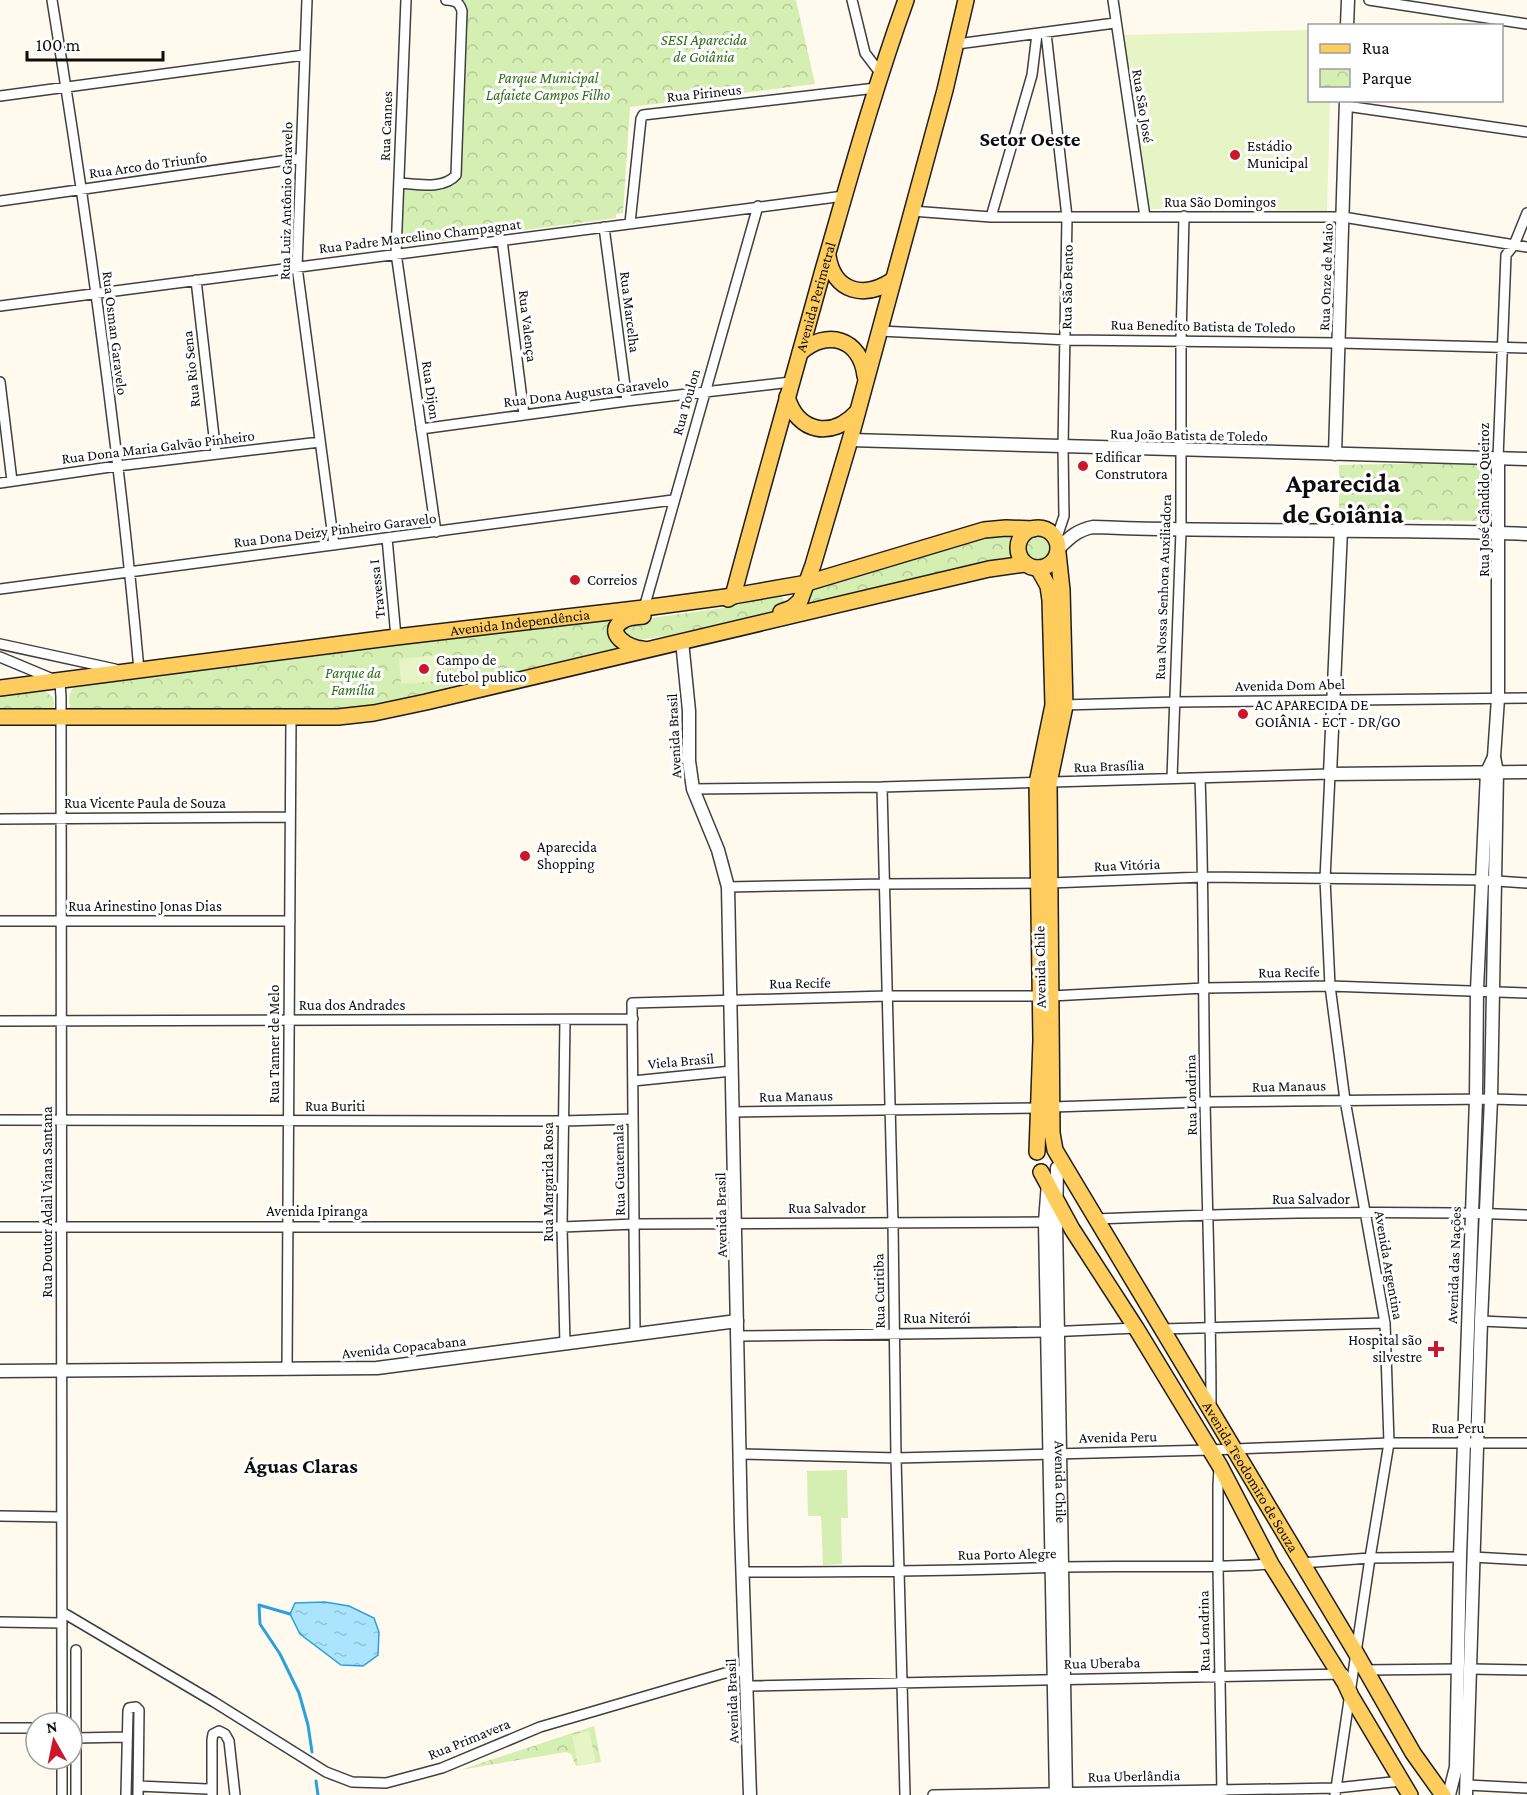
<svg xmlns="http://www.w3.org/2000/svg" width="1527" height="1795" font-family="'Crimson Pro',serif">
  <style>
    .grass { fill: #d5eeb2 }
    .park { fill: url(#park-crowns) }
    .pitch { fill: #e7f4c5 }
    .water { fill: url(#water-ripples); stroke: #2aa1dc; stroke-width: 1.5 }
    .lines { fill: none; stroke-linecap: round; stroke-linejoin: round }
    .stream { stroke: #2aa1dc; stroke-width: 3 }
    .minor-casing { stroke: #404040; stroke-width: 12 }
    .tertiary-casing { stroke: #404040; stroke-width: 15 }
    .primary-casing { stroke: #1e1e1e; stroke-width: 18 }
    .minor { stroke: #fff; stroke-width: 9 }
    .tertiary { stroke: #fff; stroke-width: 12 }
    .primary { stroke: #ffcd5d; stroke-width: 15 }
    .poi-dot { fill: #cc162b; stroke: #fff; stroke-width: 2 }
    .labels { text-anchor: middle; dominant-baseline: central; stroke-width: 6; stroke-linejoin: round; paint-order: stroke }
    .park-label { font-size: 15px; font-style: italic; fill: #2e6c16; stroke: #fff }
    .street-label { font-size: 15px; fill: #0d0d0d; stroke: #fff }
    .poi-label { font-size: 15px; fill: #0d0d0d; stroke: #fff; text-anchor: start }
    .district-label { font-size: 21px; font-weight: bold; fill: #0d0d0d; stroke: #fff }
    .town-label { font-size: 27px; font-weight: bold; fill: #0d0d0d; stroke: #fff }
  </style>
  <defs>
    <pattern id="park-crowns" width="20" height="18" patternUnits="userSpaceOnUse" patternTransform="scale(1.5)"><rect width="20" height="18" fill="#d5eeb2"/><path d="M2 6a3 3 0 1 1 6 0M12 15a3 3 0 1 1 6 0" fill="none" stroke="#b6cb98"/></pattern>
    <pattern id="water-ripples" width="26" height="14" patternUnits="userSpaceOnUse" patternTransform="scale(1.5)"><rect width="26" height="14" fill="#abe4fd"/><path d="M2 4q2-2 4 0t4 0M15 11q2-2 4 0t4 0" fill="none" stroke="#92c2d8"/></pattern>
  </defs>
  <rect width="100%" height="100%" fill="#fffaed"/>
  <path class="grass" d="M847,1470L848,1518H841L842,1564L823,1565L821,1516H808L807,1471Z"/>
  <path class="park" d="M463,0H796L815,84L630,107L623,213L616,214V218L403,246L400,243L403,190L407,188C425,189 450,196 461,178L466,7Z
    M1486,462L1483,521L1339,519V465Z
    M1025 548a14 14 0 1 1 28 0a14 14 0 1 1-28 0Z
    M992,536H1018L1013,548L1016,564L800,607L809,590L978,538Z
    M779,595L783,598L784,604L778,609L732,622L718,629L677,638L667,636L630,641L625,639L623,626L630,621L730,607L736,601Z
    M617,617L624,651L355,711L73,712C68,704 67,693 75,686Z
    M45,691L53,697L54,704L52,710L0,713V696Z
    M594,1726L601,1762L576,1766L571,1754L566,1752L460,1770Z"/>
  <path class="pitch" d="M1309,30L1310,100L1330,101L1327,211L1150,209L1122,35Z
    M446,654L448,680L401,684L399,659Z
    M589,1731L596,1762L578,1766L572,1735Z"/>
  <path class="water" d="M325,1602L349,1606L374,1618L379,1632L378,1655L363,1666L341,1665L300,1634L290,1614L295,1603Z"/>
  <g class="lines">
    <path class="stream" d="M290,1614L259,1605L260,1624L280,1654L299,1693L308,1725L312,1752
      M316,1781L318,1795"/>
    <defs>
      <path id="minor" d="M52,0C88,222 119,446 139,670
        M307,0L297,267L334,545
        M406,0L396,253L436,532
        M852,0L865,53L881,74
        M1113,0L1145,217
        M1369,0L1527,24
        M1046,33L1067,217L1063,447L1064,516L1056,540
        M957,44L1115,23
        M0,96L304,55
        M1346,106L1527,132
        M399,183C416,184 444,190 456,175L462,11C459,1 455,1 446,0
        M0,201L301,158
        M912,211L991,217H1343L1527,247
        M991,217L1032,75L1037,34
        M630,223L641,119L643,115L876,88
        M604,227L627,401
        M502,240L524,415
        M196,280L216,454
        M0,306L844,196
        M880,331L1066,340L1339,343L1527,348
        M0,382L12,481
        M421,429L627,401L791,382
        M1498,458L1506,255L1514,245L1527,213
        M0,483L117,466L320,442
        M387,538L396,637
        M0,589L673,500
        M644,608L758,206
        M0,644L115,669
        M0,657L60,682L61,697L62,1723
        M1062,705L1175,702L1527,698
        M1172,778L1181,531V340L1184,216
        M1200,778C1204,885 1203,993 1205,1100C1207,1203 1211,1306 1211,1408
        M882,787L893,1223L896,1458L905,1795
        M693,789L882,787L1330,774L1325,879L1330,986L1345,1100L1385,1323L1389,1443L1370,1558L1335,1795
        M0,819L290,817
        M728,887L884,884L1050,883L1203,877L1482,880L1527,883
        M0,921H290
        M1051,996L1204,988L1330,986L1527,993
        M565,1020L562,1227L565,1344
        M0,1021L633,1019
        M633,1081L732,1071
        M1052,1107L1205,1102L1491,1099L1527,1100
        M733,1112L1040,1108
        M0,1120L563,1121L633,1119
        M1096,1219C1239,1213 1384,1210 1527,1215
        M0,1227H562L635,1224L1051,1222
        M1481,1321L1527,1323
        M1162,1329L1385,1323
        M635,1335L632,1003L887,996H1040
        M738,1336L1047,1332L1136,1328
        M287,1370L291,718
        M740,1454L896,1458L1210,1450L1389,1443H1527
        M1219,1469L1218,1485V1568L1222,1794
        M0,1516L62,1517
        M1473,1557L1527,1560
        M1302,1563L1370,1558L1460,1557
        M744,1572C850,1572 956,1571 1062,1567C1132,1565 1202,1569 1271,1564
        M62,1612L214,1702L326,1772L352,1782L386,1783L442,1768L540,1727L725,1673L746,1670
        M0,1622L62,1623
        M1470,1669L1527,1670
        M1363,1670L1458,1669
        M746,1686L1344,1674
        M0,1728H36
        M76,1738L127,1737
        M1467,1785L1527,1788
        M138,1786L207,1789L212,1788
        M62,1795V1759
        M76,1795V1650
        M126,1795L128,1711L129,1708L136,1707L139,1710L138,1795
        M212,1795V1740L213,1734L219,1731L225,1734L229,1741L235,1795
        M933,1795L1336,1788L1401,1781"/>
      <g id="tertiary">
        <path d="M1347,26L1348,0"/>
        <path d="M850,440L1527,459"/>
        <path d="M1335,454L1346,100"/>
        <path d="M1341,530L1330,774L1527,772"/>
        <path d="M1058,549C1069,538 1077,530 1093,527C1238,533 1382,528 1527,534"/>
        <path d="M682,641L689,711V761L693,789L718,850L728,887L741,1528L750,1795"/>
        <path id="s1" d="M1057,1168L1056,1222L1066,1795"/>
        <path d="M1048,1183L1045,1222L1056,1795"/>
        <path d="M0,1371L377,1368L737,1321"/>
        <path d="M1449,1795L1456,1767L1460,1557L1476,1099L1477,990L1487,772L1494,757"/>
        <path d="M1466,1795L1481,1321L1491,1099L1497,772L1494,757L1498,698V458"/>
      </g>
      <g id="primary">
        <path d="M828,256C834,293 865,299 893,280"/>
        <path d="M800,353C827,328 861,339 865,376"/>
        <path d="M787,397C798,433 832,439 857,412"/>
        <circle cx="1038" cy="548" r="20"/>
        <path id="s2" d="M1058,553L1062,590L1065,706L1049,783L1052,1133L1055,1150L1356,1653L1413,1753L1443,1795"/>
        <path id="s3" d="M728,599L733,596C762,487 793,379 823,270C849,180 874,89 906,0"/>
        <path d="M781,612L792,608L800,601L813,565L850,440L945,90L966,0"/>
        <path d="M643,616C637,617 629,617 624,620C602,632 629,649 643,649"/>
        <path id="s4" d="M0,688L396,637L644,608L733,596L807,583L984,530L1006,528L1033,529"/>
        <path d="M0,717H338L374,713L426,702L989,569L1025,564"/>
        <path d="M1037,1152L1041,1040L1037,783L1053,705L1050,600L1048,586L1038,568"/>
        <path d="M1041,1172L1072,1229L1136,1328L1220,1466L1271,1564L1345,1683L1351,1696L1410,1795"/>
      </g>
    </defs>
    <use href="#minor" class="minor-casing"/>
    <use href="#tertiary" class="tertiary-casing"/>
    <use href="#primary" class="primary-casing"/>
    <use href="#minor" class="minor"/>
    <use href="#tertiary" class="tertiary"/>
    <use href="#primary" class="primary"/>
  </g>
  <g class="poi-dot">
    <circle cx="1235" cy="155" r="6"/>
    <circle cx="1083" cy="466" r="6"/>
    <circle cx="575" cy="580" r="6"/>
    <circle cx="424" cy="669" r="6"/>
    <circle cx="1243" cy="714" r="6"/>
    <circle cx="525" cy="856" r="6"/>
    <path d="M1433 1340h6v6h6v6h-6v6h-6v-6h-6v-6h6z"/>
  </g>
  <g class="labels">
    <g class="park-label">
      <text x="704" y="40">SESI Aparecida<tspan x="704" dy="17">de Goiânia</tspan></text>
      <text x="548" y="78">Parque Municipal<tspan x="548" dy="17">Lafaiete Campos Filho</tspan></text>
      <text x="353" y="673">Parque da<tspan x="353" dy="17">Família</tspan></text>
    </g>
    <g class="street-label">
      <text transform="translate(704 93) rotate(-6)">Rua Pirineus</text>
      <text transform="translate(1143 106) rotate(81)">Rua São José</text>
      <text transform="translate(386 126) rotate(-88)">Rua Cannes</text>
      <text transform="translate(148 165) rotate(-8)">Rua Arco do Triunfo</text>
      <text transform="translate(286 201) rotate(-89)">Rua Luiz Antônio Garavelo</text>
      <text x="1220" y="202">Rua São Domingos</text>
      <text transform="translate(420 236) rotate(-7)">Rua Padre Marcelino Champagnat</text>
      <text transform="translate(1326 277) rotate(-88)">Rua Onze de Maio</text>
      <text transform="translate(1067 287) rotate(-89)">Rua São Bento</text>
      <text stroke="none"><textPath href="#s3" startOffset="316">Avenida Perimetral</textPath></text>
      <text transform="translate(630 312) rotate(83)">Rua Marcelha</text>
      <text transform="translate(528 326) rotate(83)">Rua Valença</text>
      <text transform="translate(1203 326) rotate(1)">Rua Benedito Batista de Toledo</text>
      <text transform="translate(115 333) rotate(83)">Rua Osman Garavelo</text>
      <text transform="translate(191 369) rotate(-96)">Rua Rio Sena</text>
      <text transform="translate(431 390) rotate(82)">Rua Dijon</text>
      <text transform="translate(586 392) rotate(-7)">Rua Dona Augusta Garavelo</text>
      <text transform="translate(686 402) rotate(-74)">Rua Toulon</text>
      <text transform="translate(1189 435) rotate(1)">Rua João Batista de Toledo</text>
      <text transform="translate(158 447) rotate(-7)">Rua Dona Maria Galvão Pinheiro</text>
      <text transform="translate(1484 500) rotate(-90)">Rua José Cândido Queiroz</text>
      <text transform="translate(335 530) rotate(-7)">Rua Dona Deizy Pinheiro Garavelo</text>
      <text transform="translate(1163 587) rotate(-88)">Rua Nossa Senhora Auxiliadora</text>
      <text transform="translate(377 589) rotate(-96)">Travessa I</text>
      <text stroke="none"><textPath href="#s4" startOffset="524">Avenida Independência</textPath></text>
      <text transform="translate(1290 685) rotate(-1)">Avenida Dom Abel</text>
      <text transform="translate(674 736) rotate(-93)">Avenida Brasil</text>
      <text transform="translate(1109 766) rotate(-2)">Rua Brasília</text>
      <text x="145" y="803">Rua Vicente Paula de Souza</text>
      <text transform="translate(1127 865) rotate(-2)">Rua Vitória</text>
      <text x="145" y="906">Rua Arinestino Jonas Dias</text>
      <text transform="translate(1040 967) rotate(-91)">Avenida Chile</text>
      <text transform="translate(1289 972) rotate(-1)">Rua Recife</text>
      <text transform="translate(800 983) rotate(-1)">Rua Recife</text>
      <text x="352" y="1005">Rua dos Andrades</text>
      <text transform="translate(274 1044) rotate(-90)">Rua Tanner de Melo</text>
      <text transform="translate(681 1061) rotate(-5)">Viela Brasil</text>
      <text transform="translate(1289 1086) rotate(-1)">Rua Manaus</text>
      <text transform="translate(1191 1095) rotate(-91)">Rua Londrina</text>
      <text transform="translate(796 1096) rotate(-1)">Rua Manaus</text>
      <text x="335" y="1106">Rua Buriti</text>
      <text transform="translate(619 1170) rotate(-91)">Rua Guatemala</text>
      <text transform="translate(548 1182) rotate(-90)">Rua Margarida Rosa</text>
      <text x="1311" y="1199">Rua Salvador</text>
      <text transform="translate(47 1202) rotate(-90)">Rua Doutor Adail Viana Santana</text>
      <text x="827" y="1208">Rua Salvador</text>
      <text x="317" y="1211">Avenida Ipiranga</text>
      <text transform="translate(721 1215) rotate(-91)">Avenida Brasil</text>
      <text transform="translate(1389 1265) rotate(80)">Avenida Argentina</text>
      <text transform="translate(1454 1265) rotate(-88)">Avenida das Nações</text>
      <text transform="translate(879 1291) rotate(-91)">Rua Curitiba</text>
      <text x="937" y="1318">Rua Niterói</text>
      <text transform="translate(404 1347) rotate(-6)">Avenida Copacabana</text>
      <text x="1458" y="1428">Rua Peru</text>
      <text transform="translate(1118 1437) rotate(-1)">Avenida Peru</text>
      <text stroke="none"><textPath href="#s2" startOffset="980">Avenida Teodomiro de Souza</textPath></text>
      <text stroke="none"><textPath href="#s1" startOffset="314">Avenida Chile</textPath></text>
      <text transform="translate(1007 1554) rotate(-1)">Rua Porto Alegre</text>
      <text transform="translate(1204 1631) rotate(-91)">Rua Londrina</text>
      <text transform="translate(1102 1663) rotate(-1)">Rua Uberaba</text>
      <text transform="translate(732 1701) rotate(-92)">Avenida Brasil</text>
      <text transform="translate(469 1739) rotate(-22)">Rua Primavera</text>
      <text transform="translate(1134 1776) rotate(-1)">Rua Uberlândia</text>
    </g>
    <g class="poi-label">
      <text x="1247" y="146">Estádio<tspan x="1247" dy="17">Municipal</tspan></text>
      <text x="1095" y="457">Edificar<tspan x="1095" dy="17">Construtora</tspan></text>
      <text x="587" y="580">Correios</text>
      <text x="436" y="660">Campo de<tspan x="436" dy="17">futebol publico</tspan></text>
      <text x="1255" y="705">AC APARECIDA DE<tspan x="1255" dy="17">GOIÂNIA - ECT - DR/GO</tspan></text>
      <text x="537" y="847">Aparecida<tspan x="537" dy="17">Shopping</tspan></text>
      <text x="1422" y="1340" text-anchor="end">Hospital são<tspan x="1422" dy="17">silvestre</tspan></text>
    </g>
    <g class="district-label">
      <text x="1030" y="139">Setor Oeste</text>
      <text x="301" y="1466">Águas Claras</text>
    </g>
    <g class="town-label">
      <text x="1343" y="483">Aparecida<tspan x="1343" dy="31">de Goiânia</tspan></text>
    </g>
  </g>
  <rect x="1308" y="24" width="195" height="78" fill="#ffffff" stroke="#9e9e9e" stroke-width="1.5"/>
  <rect x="1320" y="44" width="30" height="9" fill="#ffcd5d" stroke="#9e9e9e" stroke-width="1.5"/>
  <text x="1362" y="54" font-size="18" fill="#0d0d0d">Rua</text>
  <rect x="1320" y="69" width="30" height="18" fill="url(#park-crowns)" stroke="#9e9e9e" stroke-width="1.5"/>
  <text x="1362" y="84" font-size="18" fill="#0d0d0d">Parque</text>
  <g transform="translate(54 1741) rotate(351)"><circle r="28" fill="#ffffff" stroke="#9e9e9e" stroke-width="1.5"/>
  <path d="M0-4.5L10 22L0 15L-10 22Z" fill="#cc162b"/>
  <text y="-9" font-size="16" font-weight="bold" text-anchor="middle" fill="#0d0d0d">N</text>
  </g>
  <path d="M27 51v9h136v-9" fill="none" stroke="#0d0d0d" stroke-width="3"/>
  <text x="36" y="51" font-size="18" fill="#0d0d0d" stroke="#ffffff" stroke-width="4.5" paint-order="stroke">100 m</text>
</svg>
